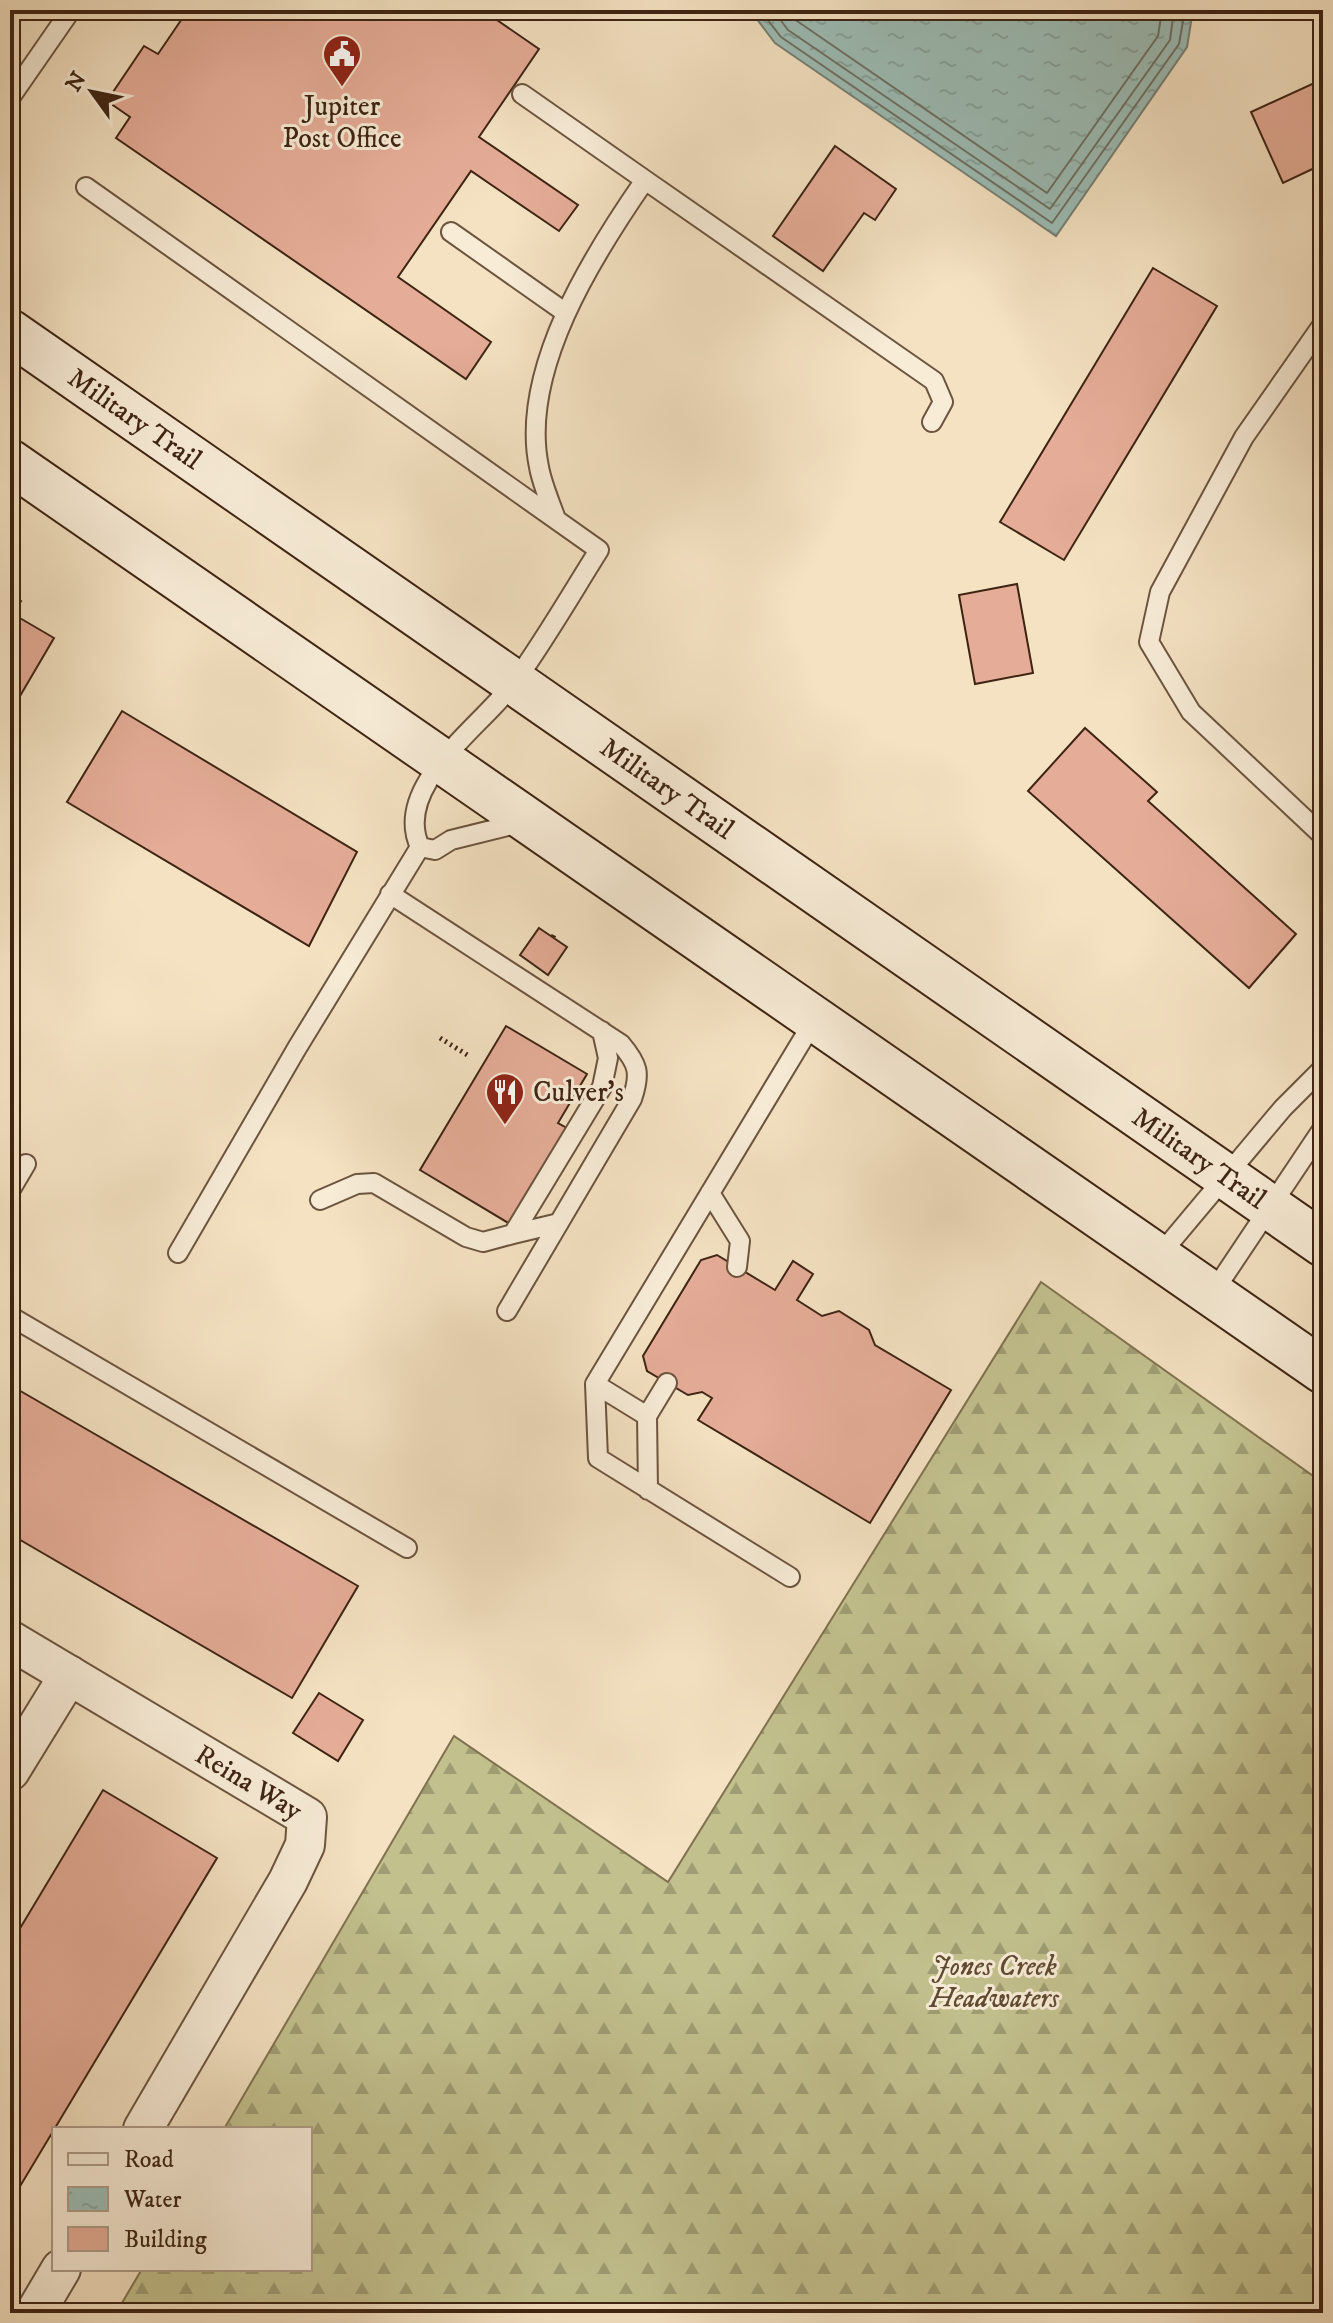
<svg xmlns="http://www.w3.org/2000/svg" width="1333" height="2323" font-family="'IM FELL DW Pica',serif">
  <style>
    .forest { fill: url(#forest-firs); stroke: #807250; stroke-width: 2 }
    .water { fill: url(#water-ripples); stroke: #768075; stroke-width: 2 }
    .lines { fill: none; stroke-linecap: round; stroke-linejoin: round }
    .shore { stroke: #6d7064; stroke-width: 2 }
    .building { fill: #e5ac97; stroke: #3e2413; stroke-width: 2 }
    .service-casing { stroke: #6c543f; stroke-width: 22 }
    .minor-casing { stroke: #6c543f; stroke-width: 42 }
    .secondary-casing { stroke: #3e2413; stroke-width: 48 }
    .path { stroke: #3e2413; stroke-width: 5; stroke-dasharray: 2 4; stroke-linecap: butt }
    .service { stroke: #f8ecd7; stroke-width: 18 }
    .minor { stroke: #f8ecd7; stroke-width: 38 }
    .secondary { stroke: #f8ecd7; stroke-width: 44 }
    .labels { text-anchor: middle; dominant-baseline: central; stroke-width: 6; stroke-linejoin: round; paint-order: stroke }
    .poi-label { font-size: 28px; fill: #3e2413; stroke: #f8ecd7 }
    .street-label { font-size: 28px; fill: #3e2413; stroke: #f8ecd7 }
    .park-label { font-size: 28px; font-style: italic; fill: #5f4b32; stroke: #f8ecd7 }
  </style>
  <defs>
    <pattern id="forest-firs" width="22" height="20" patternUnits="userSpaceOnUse" patternTransform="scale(2)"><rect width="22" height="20" fill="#c2c18e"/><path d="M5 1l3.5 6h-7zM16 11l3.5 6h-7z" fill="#9f9d73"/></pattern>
    <pattern id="water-ripples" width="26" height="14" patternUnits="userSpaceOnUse" patternTransform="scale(2)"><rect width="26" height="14" fill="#9cbdb6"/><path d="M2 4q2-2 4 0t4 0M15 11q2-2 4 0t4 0" fill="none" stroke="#87a29c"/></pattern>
  </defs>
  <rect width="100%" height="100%" fill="#f4e2c2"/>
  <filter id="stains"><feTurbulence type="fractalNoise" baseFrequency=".0025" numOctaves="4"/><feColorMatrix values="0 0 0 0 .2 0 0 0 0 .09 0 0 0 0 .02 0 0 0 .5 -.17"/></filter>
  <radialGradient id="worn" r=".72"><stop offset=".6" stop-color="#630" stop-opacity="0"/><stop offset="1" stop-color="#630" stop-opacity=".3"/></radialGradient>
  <path class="forest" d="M1041,1282L1323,1483V2313H116L142,2269H310V2129H224L454,1736L668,1882Z"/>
  <path class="water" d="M750,10H1193L1187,47L1056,236L775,43Z"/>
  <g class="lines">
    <path class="shore" d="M760,10L781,37L1052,223L1179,44L1185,10
      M773,10L788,30L1050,209L1170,40L1174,10
      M788,10L797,21L1047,193L1158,36L1162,10"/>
  </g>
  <path class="building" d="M188,10H505L497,20L539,49L479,137L578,205L559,231L471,171L398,277L491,342L466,379L116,138L130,117L107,101L144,46L158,54Z
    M1323,79V164L1283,183L1251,112Z
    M835,146L896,189L875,220L864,213L823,271L773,236Z
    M1153,268L1217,306L1064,560L1000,522Z
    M1017,584L1033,673L975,684L959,595Z
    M10,595L21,601L13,614L54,638L10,713Z
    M122,711L357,852L309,946L67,802Z
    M1085,728L1157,792L1148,801L1296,934L1249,988L1028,791Z
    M539,928L567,947L548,975L520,955Z
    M506,1026L587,1074L558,1123L567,1128L510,1224L420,1170Z
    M717,1255L775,1290L793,1261L813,1274L797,1300L822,1316L839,1311L869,1330L875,1345L951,1390L870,1523L698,1420L712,1398L702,1392L688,1395L647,1371L643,1356L701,1260Z
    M10,1385L358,1586L292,1698L10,1534Z
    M319,1693L363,1720L338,1761L293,1733Z
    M103,1790L217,1858L10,2203V1945Z"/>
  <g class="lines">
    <defs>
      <path id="service" d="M522,94L645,180
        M10,98L71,10
        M86,187L599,550C572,593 546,638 516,680C486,723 391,785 420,847
        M451,232L566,313
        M1323,324L1244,437L1160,592L1149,642L1191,712L1323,836
        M556,519C550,502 542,484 539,467C519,371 593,255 645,180L934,381L943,402L932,422
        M420,847L435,850L451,840L524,822
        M390,894L621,1044C638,1064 641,1073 632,1099L507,1311
        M10,1191L26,1164
        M710,1193L740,1241L737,1267
        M320,1200L357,1184L374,1183L466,1237L483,1242L513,1234L602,1087L608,1058L602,1031
        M513,1234L559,1223
        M178,1253L297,1048L420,847
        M1158,1257L1283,1108L1323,1068
        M1212,1294L1323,1128
        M10,1316L407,1548
        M595,1384L647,1416L667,1383
        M647,1416L648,1490
        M790,1577L598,1458L595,1384L815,1019"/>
      <g id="minor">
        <path id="s1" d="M10,1640L307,1817L305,1845L288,1881L143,2129"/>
        <path d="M10,1771L69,1675"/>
        <path d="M35,2313L61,2269"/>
      </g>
      <g id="secondary">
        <path id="s2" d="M10,332L1323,1244"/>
        <path d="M10,462L1323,1371"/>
      </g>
    </defs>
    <use href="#service" class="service-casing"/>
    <use href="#minor" class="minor-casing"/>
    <use href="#secondary" class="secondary-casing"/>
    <path class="path" d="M553,937L554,935
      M440,1038L469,1056"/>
    <use href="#service" class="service"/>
    <use href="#minor" class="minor"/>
    <use href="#secondary" class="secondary"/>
  </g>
  <defs>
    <symbol id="civic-pin" viewBox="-11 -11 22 30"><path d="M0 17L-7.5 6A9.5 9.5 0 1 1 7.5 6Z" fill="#8f2418" stroke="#f8ecd7"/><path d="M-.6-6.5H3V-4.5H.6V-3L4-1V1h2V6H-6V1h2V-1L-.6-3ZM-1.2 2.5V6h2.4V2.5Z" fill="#fff"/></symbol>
    <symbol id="restaurant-pin" viewBox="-11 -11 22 30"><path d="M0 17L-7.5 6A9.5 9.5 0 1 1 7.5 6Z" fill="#8f2418" stroke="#f8ecd7"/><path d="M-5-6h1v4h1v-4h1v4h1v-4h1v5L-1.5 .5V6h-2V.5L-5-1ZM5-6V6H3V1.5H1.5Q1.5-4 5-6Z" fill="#fff"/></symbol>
  </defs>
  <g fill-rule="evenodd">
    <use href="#civic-pin" x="320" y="32" width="44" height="60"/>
    <use href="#restaurant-pin" x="483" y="1070" width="44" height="60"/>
  </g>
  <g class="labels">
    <g class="poi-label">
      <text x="342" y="106">Jupiter<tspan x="342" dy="32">Post Office</tspan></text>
      <text x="533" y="1092" text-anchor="start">Culver's</text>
    </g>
    <g class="street-label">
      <text stroke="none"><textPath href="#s2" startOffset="152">Military Trail</textPath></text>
      <text stroke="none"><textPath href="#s2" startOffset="800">Military Trail</textPath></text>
      <text stroke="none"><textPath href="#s2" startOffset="1448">Military Trail</textPath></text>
      <text stroke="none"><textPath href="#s1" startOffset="278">Reina Way</textPath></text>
    </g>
    <g class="park-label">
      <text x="994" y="1966">Jones Creek<tspan x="994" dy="32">Headwaters</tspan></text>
    </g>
  </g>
  <rect width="1333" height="2323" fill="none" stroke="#f4e2c2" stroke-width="40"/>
  <rect x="12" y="12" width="1309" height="2299" fill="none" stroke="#3e2413" stroke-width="4"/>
  <rect x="20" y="20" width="1293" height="2283" fill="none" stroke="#3e2413" stroke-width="2"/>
  <rect x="52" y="2127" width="260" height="144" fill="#f8ecd7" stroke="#ae9c89" stroke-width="2"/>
  <rect x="68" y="2153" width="40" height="12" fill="#f8ecd7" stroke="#ae9c89" stroke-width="2"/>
  <text x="124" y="2167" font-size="24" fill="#3e2413">Road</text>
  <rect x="68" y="2187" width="40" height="24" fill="url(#water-ripples)" stroke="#ae9c89" stroke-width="2"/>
  <text x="124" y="2207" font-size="24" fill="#3e2413">Water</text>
  <rect x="68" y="2227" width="40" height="24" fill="#e5ac97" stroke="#ae9c89" stroke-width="2"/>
  <text x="124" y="2247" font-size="24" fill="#3e2413">Building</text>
  <g transform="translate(92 92) rotate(303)" stroke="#f8ecd7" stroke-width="6" paint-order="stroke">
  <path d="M0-6L14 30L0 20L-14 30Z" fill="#3e2413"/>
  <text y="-12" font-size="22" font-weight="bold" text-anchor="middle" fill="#3e2413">N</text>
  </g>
  <rect width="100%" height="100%" filter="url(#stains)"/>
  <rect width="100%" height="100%" fill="url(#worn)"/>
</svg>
